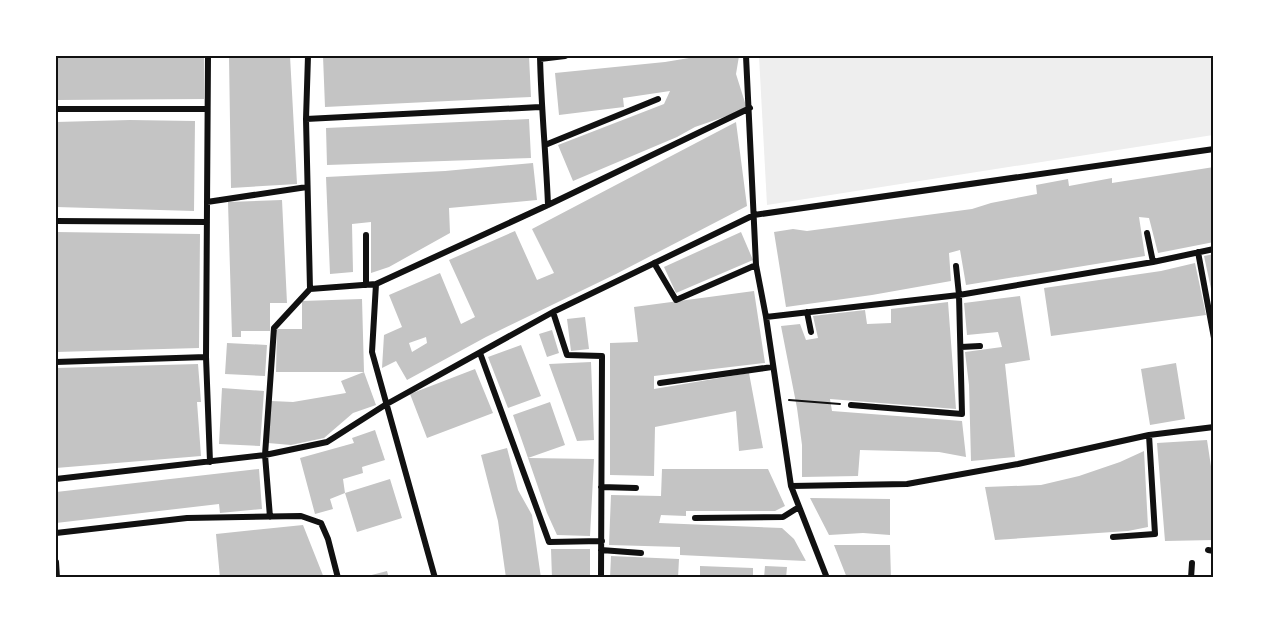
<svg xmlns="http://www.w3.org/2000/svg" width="1269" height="633" font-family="Mulish,sans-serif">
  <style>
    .green { fill: #eee }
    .building { fill: #c4c4c4; fill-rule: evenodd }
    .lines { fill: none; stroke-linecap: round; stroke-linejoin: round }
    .path { stroke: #111; stroke-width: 2 }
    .minor { stroke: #111; stroke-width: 6 }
    .neatline { fill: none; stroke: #111; stroke-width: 2 }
  </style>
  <rect width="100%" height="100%" fill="#fff"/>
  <path class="green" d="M759,56H1213V135L767,205Z"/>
  <path class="building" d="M56,56H204V99L56,100Z
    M229,56H290L297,184L231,188Z
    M323,56H529L531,97L325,107Z
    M701,56H739L736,74L747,109L695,127L677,137L573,181L558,145L664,104L670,91L623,98L624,107L559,115L555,73L665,62Z
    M529,119L531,158L327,165L326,128Z
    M130,120L195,121L194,211L56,207V122Z
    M736,122L747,206L616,274L486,337L407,380L396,361L382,368L384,335L402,327L389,295L440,273L461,324L475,317L449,260L515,231L537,280L554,273L532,229ZM426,337L427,343L412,352L409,343Z
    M533,163L537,200L449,208L450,233L389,267L371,273V222L352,224L353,272L330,274L326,177L445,171Z
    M1214,167V242L1158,253L1149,218L1139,217L1145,256L966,285L960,250L949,253L951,281L872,295L786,307L774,232L793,229L807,231L972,209L991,203L1037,194L1036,185L1068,179L1069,186L1112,178V183Z
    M282,200L287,303H270V331H241V337H232L228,202Z
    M56,232L200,234L199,348L56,352Z
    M741,232L753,260L676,293L664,267Z
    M1214,254V298H1213L1204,256Z
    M1195,263L1206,315L1051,336L1044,288L1161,271Z
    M754,291L765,363L654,376V389L749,373L763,448L739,451L736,411L655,427L654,476L610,475V343L638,342L634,307Z
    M1020,296L1030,360L1005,364L1015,457L971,461L969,385L965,352L1002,347L998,332L967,335L964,303Z
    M362,299L364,372H276L277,329H302V301Z
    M948,302L956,409L830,399L832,411L962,421L966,457L939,452L860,450L858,476L802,477V445L797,408L781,326L800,324L806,340L818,338L813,316L865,310L867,324L891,323V309Z
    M585,317L589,349L571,351L567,319Z
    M552,330L559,353L547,357L539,334Z
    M227,343L267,345L265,376L225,374Z
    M521,345L541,396L508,408L488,357Z
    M591,362L594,440L577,441L549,364Z
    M1176,363L1185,419L1150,425L1141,369Z
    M198,364L201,402H197L201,456L56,468V368Z
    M475,369L493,413L427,438L410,394Z
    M364,372L376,405L353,413L324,438L291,445L268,443L271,401L293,402L346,393L341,381Z
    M222,388L264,391L260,446L219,444Z
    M550,402L565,445L528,458L513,415Z
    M375,430L385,460L362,467L363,473L343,479L345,493L330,499L333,509L315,514L300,458L354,443L352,438Z
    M1207,440L1214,486V540L1165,541L1157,443Z
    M507,448L518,490L532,515L541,578H506L498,521L481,455Z
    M1144,451L1148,527L1128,531L995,540L985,487L1041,485L1079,476L1120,462Z
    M528,458L594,459L590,536L557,535L547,513Z
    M259,469L262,509L220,513L219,504L56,523V492Z
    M662,469H768L785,506L775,511H686V516L661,515L659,523L782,528L794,539L806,561L680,555V547L609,545L611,495L661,496Z
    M390,479L402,518L357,532L345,493Z
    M810,498L890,499V535L863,533L829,535Z
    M303,525L324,578H220L216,534Z
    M834,545H890L891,578H847Z
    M551,549H590V578H552Z
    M611,556L679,559L678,578H610Z
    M700,566L753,568V578H700Z
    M765,566L787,567L786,578H764Z
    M387,571L389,578H364V577Z"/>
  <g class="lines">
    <path class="path" d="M789,400L840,404"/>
    <path class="minor" d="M208,56L206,357L210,462
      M308,56L306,119L310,289
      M540,56C541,106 546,155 548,205
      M746,56L756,265L766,317L791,486L827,578
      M540,59L565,56
      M56,109H207
      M306,119L540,107
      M545,145L658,99
      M207,202L307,187
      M56,221L207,222
      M1147,233L1153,262
      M1198,252L1214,338
      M654,263L676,300L756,265
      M376,284L372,352L435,578
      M366,285V235
      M310,289L376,284L548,205L750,108
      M553,312L567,355L602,356L601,578
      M807,312L811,332
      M766,317L959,295L1153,262L1214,249
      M961,347L980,346
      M480,353L549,542L602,541
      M56,362L206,357
      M660,383L772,367
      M851,405L962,414L959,295L956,266
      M56,479L265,455L327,442L385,405L553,312L754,215L1214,149
      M791,486L907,484L1018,464L1149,435L1214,427
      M601,487L636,488
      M270,517L265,455L274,328L310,289
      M695,518L783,517L799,507
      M56,533L187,518L301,516L321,523L328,539L338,578
      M1113,537L1155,534L1149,435
      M601,550L641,553
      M1208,550L1214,551
      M56,562L57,578
      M1191,578L1192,563"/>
  </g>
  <rect width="1269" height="633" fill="none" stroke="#ffffff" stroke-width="114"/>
  <rect x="57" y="57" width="1155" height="519" class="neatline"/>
</svg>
